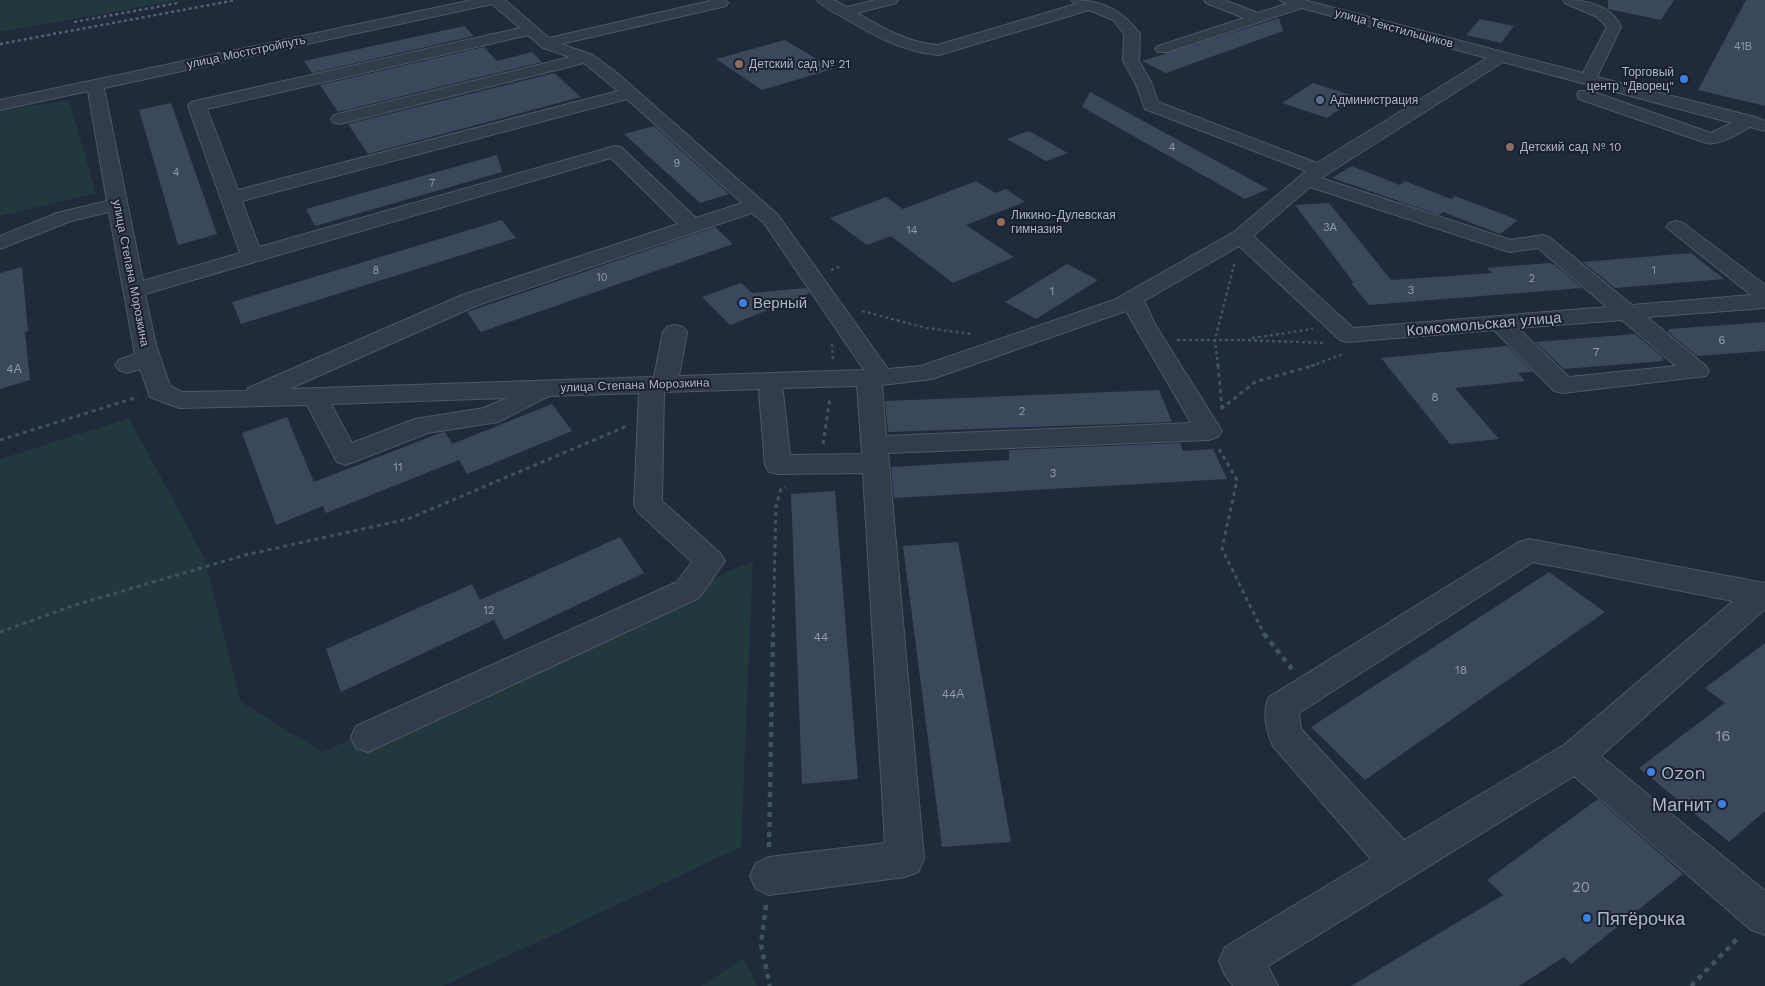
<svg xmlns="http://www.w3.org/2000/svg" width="1765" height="986" font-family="'Work Sans',sans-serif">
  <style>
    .green { fill: #21383c }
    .building { fill: #3b485b }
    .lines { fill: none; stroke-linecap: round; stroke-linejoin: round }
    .minor-casing { stroke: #4e5766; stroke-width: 2 }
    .path-far2 { stroke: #3f5559; stroke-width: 2.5; stroke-dasharray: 3 3; stroke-linecap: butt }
    .path-far1 { stroke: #3f5559; stroke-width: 3; stroke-dasharray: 4 4; stroke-linecap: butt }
    .path { stroke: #3f5559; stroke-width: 4.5; stroke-dasharray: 5 5; stroke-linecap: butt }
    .minor { fill: #333c4b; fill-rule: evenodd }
    .rail { stroke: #556073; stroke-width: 2.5; stroke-dasharray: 3 3; stroke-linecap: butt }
    .education-dot { fill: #8d6e63; stroke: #192130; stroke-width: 2 }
    .shop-dot { fill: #3f7fe0; stroke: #192130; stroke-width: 2 }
    .service-dot { fill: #5c6f8a; stroke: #192130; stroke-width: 2 }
    .labels { text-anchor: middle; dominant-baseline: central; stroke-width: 4; stroke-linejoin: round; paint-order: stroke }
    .far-number-label { font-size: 11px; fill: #919bac }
    .far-street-label { font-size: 12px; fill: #aeb7c7; stroke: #192130 }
    .far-poi-label { font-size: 12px; fill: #aeb7c7; stroke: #192130; text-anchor: start }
    .number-label { font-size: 12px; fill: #919bac }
    .poi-label { font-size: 15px; fill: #aeb7c7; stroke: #192130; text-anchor: start }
    .street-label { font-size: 15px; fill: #aeb7c7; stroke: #192130 }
    .near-number-label { font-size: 15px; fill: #919bac }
    .near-poi-label { font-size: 18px; fill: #aeb7c7; stroke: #192130; text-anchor: start }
  </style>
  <rect width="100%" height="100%" fill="#1f2a3b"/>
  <path class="green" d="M0,0H181L0,32Z
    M69,100L96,193L0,216V111Z
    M129,418L204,557L241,702L322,752L753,561L741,847L443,986H0V459Z
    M744,958L757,986H701Z"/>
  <path class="building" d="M1608,0H1674L1661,20L1608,9Z
    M1746,0H1765V106L1698,90Z
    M1279,18L1283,31L1166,73L1142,61Z
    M1480,19L1514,26L1501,43L1466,35Z
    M464,26L474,36L312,73L304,61Z
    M785,40L833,69L762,90L716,59Z
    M484,47L497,61L532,52L542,62L338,112L320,85Z
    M554,73L581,97L368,154L348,124Z
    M1313,83L1357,97L1327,118L1282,103Z
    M1090,92L1268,189L1245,199L1082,107Z
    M171,103L217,234L178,245L139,110Z
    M654,126L729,194L700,203L624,134Z
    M1029,131L1068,153L1046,161L1007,139Z
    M497,155L502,172L315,226L306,209Z
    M1352,166L1400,185L1405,181L1451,199L1455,196L1518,220L1500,234L1443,212L1439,215L1332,178Z
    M976,181L995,193L1006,189L1025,202L966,225L1014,257L953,283L891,236L867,245L830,218L886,197L903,209Z
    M1329,203L1391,280L1492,273L1487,268L1549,263L1555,265L1582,288L1369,305L1351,283H1354L1295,205Z
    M502,220L516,238L241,324L232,302Z
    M715,227L733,244L481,332L467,312Z
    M1691,253L1724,279L1615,288L1583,262Z
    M1067,264L1098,280L1036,319L1005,302Z
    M22,267L28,331L25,332L30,380L0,389V273Z
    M741,283L752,293L806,288L810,293L730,325L702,297Z
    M1765,322V351L1697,356L1667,331H1670L1668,329Z
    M1635,334L1665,359H1661L1663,361L1564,369L1535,342Z
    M1507,346L1533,372L1518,373L1525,381L1455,388L1499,439L1450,444L1381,358Z
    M1159,390L1172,422L888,432L885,401Z
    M552,404L572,431L467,474L459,460L326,513L323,506L276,525L242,433L287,417L314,482L440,433L445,432L452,444Z
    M1180,443L1183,451L1213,449L1227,479L894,498L891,467L1009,460V450Z
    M835,491L858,779L802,784L791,494Z
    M620,537L644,573L504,640L494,620L341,692L326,649L472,584L480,600Z
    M958,542L1011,842L942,847L903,546Z
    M1549,572L1605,612L1365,780L1311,727Z
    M1765,643V811L1729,842L1639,768L1725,703L1705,688Z
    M1598,799L1683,874L1571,964L1564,957L1519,986H1351L1503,895L1487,880Z"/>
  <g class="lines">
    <defs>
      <path id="minor" d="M472,0H505L549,38L710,1L709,0H726L728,3L726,6L561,44L593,55L617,73L778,215L888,369L921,366L1114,300L1234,232L1306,171L1145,109L1135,82L1123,61L1124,34L1113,20L1089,10L939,55C902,52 871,34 839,15C832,11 822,7 817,0H834L847,7L875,0H898L896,3L857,13C883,28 908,43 938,45L1076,4L1071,0C1101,0 1122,9 1140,34L1139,61L1151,82L1158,102L1317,163L1487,58L1302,8L1168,52H1158L1155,49L1158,46L1244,18L1206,3L1204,0H1224L1258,13L1286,4L1280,0H1304L1583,73L1607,27L1597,17L1565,3L1563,0C1585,0 1611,4 1621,27L1597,77L1755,117L1765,121V131L1750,127C1737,134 1720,146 1706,143L1579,99L1577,95L1579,91H1591L1711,133L1732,123L1503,62L1321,178L1511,240L1542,235L1549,237L1632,305L1751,295L1666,227L1669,223L1676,221L1683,223L1765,285V308L1647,317L1706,366L1709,371L1706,376L1563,393L1554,391L1494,330L1348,342L1340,340L1239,246L1144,301L1156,326L1222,431L1218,437L1209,440L888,453L924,859L918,872L905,877L769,895L756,889L750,876L756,863L769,857L885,843L863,473L778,474L769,472L765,465L759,392L761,389L664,392L662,501L720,553L725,561L699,598L368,752L356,748L351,737L356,726L677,582L692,562L638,512L634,505L639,393L549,396L498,422L428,433L346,465L337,462L307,405L179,408L150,397L140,369L127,373L119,370L115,365L119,360L135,354L109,212L71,221L0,249V236L57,213L107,201L88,91L0,110V100ZM492,4L520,28L191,102L188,106L240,253L143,281L104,88ZM528,35L543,48L570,57L334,115L331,119L334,123L340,124L584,63L618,91L238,190L207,109ZM627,99L742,203L696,218L621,147L615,146L259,247L242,201ZM611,158L678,224L462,295L248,388L247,391L182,392L170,386L156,345L145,294ZM1310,187L1503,250L1510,252L1538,248L1607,307L1353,328L1253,236ZM752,213L764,223L864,370L679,376L687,332L683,327L675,325L667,327L663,332L654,377L289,389L478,305ZM1126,311L1191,423L886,436L882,385L932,379ZM1622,320L1676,366L1569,377L1518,328ZM857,386L862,454L790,455L783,392L781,388ZM507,398L484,408L415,419L352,443L331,404Z
        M1529,539L1765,583V609L1601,756L1765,891V935L1751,930L1574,776L1268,966L1278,986H1233L1225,975L1219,961L1225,947L1371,859L1273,746C1266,730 1262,712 1269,697L1519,542ZM1533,562L1733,601L1564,745L1404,840L1301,729L1299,713Z"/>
    </defs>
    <use href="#minor" class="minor-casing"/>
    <path class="path-far2" d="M831,270L842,266
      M862,311L926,328L973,334
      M1252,338L1313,329
      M1177,340H1244
      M1242,340L1324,343
      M832,344L833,359
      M1218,366L1215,340L1235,261
      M1311,366L1343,354"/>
    <path class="path-far1" d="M1218,365L1222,407
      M1221,409L1255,382L1315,365
      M0,440L138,397
      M823,444L830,398
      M1219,449L1237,480L1222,549L1265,636
      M0,632L72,606L245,555L408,519L627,426
      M773,636L776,506L781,489L786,487"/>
    <path class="path" d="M1264,634L1292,669
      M769,847L773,634
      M766,905L761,945L770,986
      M1691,986L1740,936"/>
    <use href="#minor" class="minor"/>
    <path class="rail" d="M74,22L178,3
      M0,44L236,0"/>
  </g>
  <g class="education-dot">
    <circle cx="739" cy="64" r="5"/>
    <circle cx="1510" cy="147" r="5"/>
    <circle cx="1001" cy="222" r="5"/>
  </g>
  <g class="shop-dot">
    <circle cx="1684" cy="79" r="5"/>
    <circle cx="743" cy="303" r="5"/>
    <circle cx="1651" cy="772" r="5"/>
    <circle cx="1722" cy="804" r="5"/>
    <circle cx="1587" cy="918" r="5"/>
  </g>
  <circle class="service-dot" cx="1320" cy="100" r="5"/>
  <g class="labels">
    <g class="far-number-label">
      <text x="1743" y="46">41В</text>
      <text x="1172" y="147">4</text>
      <text x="677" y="163">9</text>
      <text x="176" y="172">4</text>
      <text x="432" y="183">7</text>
      <text x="1330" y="227">3А</text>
      <text x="912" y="230">14</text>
      <text x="376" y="270">8</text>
      <text x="1654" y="270">1</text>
      <text x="602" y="277">10</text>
      <text x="1532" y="278">2</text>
    </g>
    <g class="far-street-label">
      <text transform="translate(1394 28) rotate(15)">улица Текстильщиков</text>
      <text transform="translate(246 52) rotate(-12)">улица Мостстройпуть</text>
      <text transform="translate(131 273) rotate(79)">улица Степана Морозкина</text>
      <text transform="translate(635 385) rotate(-2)">улица Степана Морозкина</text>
    </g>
    <g class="far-poi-label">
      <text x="749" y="64">Детский сад № 21</text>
      <text x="1674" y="72" text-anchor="end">Торговый<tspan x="1674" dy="14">центр "Дворец"</tspan></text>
      <text x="1330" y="100">Администрация</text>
      <text x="1520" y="147">Детский сад № 10</text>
      <text x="1011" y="215">Ликино-Дулевская<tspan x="1011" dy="14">гимназия</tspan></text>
    </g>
    <g class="number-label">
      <text x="1411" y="290">3</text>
      <text x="1052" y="291">1</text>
      <text x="1722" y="340">6</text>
      <text x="1596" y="352">7</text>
      <text x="14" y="369">4А</text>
      <text x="1435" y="397">8</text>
      <text x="1022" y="411">2</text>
      <text x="398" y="467">11</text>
      <text x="1053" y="473">3</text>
      <text x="489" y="610">12</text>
      <text x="821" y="637">44</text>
      <text x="1461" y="670">18</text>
      <text x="953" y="694">44А</text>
    </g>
    <g class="poi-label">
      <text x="753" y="303">Верный</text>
    </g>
    <g class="street-label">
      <text transform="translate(1484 324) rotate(-5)">Комсомольская улица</text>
    </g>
    <g class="near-number-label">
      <text x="1723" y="736">16</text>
      <text x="1581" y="887">20</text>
    </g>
    <g class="near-poi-label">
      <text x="1661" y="772">Ozon</text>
      <text x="1712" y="804" text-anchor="end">Магнит</text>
      <text x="1597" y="918">Пятёрочка</text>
    </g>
  </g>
</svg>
